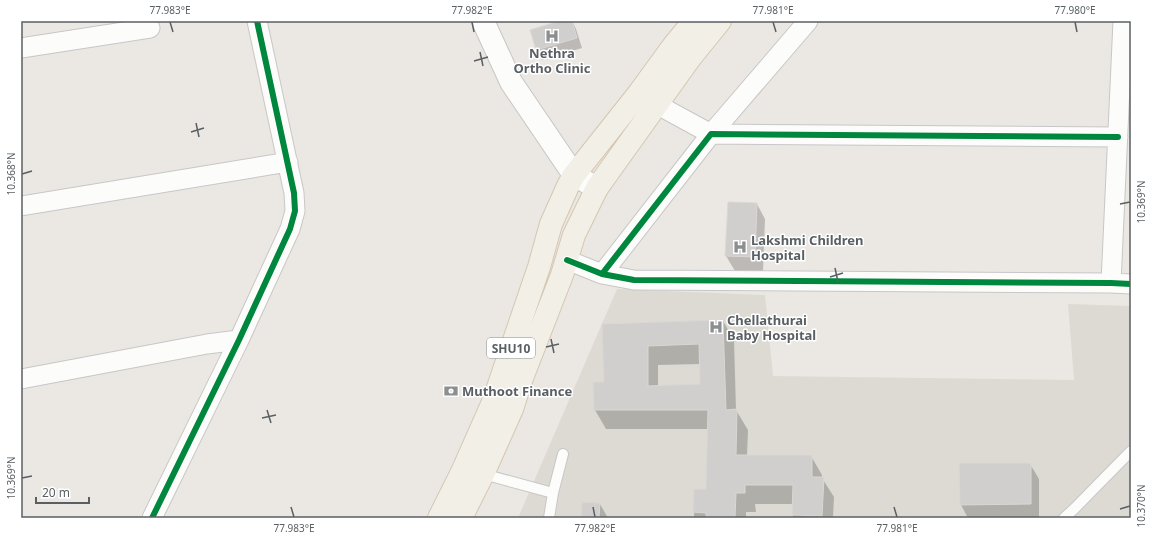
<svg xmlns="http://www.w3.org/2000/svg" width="1152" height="539" font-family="'Noto Sans',sans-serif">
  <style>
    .education { fill: #dddad4 }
    .shadow { fill: #0003; fill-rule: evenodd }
    .building { fill: #d1cfcd; stroke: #dad7d4; fill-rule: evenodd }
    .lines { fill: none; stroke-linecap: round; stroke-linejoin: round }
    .service-casing { stroke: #c7c7c7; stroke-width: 12 }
    .minor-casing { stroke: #c7c7c7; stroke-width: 21 }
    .secondary-casing { stroke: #c6c6c5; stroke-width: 24 }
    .primary-casing { stroke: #d4c6b0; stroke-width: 24 }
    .service { stroke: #fcfcfb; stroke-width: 10 }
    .minor { stroke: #fcfcfb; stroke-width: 19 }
    .secondary { stroke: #fcfcfb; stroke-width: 22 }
    .primary { stroke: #f2efe7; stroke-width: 22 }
    .cycleway-casing { stroke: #fff; stroke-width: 8 }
    .cycleway { stroke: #00873e; stroke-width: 6 }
    .ticks { fill: none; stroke: #595f63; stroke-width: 1.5 }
    .labels { text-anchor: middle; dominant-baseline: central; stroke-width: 3; stroke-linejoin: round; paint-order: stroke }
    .shield { fill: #fff; stroke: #8b8f92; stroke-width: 1 }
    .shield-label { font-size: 12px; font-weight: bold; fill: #595f63 }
    .poi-label { font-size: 13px; font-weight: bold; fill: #595f63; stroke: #fff; text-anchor: start }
    .neatline { fill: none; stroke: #595f63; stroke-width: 1.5 }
    .ticks-label { font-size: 10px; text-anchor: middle; fill: #595f63 }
  </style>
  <rect width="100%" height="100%" fill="#ebe8e4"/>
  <path class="education" d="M617,289L765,295L773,376L1074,380L1068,304L1131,306V518H518Z"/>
  <path class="shadow" d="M563,21H572L576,29L582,48L542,60L537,50Z
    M729,203L757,204L765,219L763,272L735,271L726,256Z
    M723,321L734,340L736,410L748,430L747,456H811L822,475V478L834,497L833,518H793L794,504H755L756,512H746V518H694L695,490H707L709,429H606L595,410L594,383H605L603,325ZM700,364L701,385L658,387V365Z
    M1030,464L1039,479V518H968L961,505Z
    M600,504L608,518H582Z"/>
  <path class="building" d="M559,21H572L577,38L536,50L530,30Z
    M728,202L757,203L755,257L725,256Z
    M723,320L726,410L737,409L736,455H812V477H824L822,516L792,515L793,485H745V493H736L735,518H706V513L693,512L694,489H706L708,410H594L593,382H604L602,324ZM699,344L700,384L648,386V346Z
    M959,463H1031V504L960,505Z
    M582,502L600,503L599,518H581Z"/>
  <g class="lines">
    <defs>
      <path id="service" d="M483,474L553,493
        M549,518L553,493L563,454
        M1064,518L1074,509L1131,451"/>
      <path id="minor" d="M21,48L150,28
        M656,104L711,134L808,21
        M21,206L288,162
        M567,260L602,274L634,280L1111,283L1131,284
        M602,274L711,134L1118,137
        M1111,283L1123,21
        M21,379L207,344L239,340
        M152,518L239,340L290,229L295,211L294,193L257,21"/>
      <path id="secondary" d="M483,21L511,82L574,175L597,188"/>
      <path id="primary" d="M439,518L462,472L493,402L539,267L551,224L568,186L574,175L639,93L674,45L694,21
        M461,518L483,474L512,409L522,378L562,275L574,235L597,188L690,58L720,21"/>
    </defs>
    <use href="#service" class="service-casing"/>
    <use href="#minor" class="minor-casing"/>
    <use href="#secondary" class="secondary-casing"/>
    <use href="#primary" class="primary-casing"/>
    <use href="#service" class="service"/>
    <use href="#minor" class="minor"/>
    <use href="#secondary" class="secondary"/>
    <use href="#primary" class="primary"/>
    <defs>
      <path id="cycleway" d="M567,260L602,274L634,280L1111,283L1131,284
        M602,274L711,134L1118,137
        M152,518L239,340L290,229L295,211L294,193L257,21"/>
    </defs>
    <use href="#cycleway" class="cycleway-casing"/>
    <use href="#cycleway" class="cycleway"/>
  </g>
  <path class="ticks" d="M170,22L173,32M472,22L474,32M773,22L776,32M1075,22L1077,32M480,52L483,66M474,61L488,57M196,123L199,137M191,132L204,128M22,174L32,171M1120,204L1130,202M835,268L838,282M830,277L843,273M551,339L554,353M546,347L559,344M267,410L271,423M262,418L276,415M22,478L32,476M291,507L294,517M593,507L595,517M894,507L897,517M1120,509L1130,506"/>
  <defs>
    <symbol id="hospital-bare" viewBox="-9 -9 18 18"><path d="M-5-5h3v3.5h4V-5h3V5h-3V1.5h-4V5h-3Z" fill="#8c8f90" stroke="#fff" stroke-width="2.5" paint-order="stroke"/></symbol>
    <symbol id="bank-bare" viewBox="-9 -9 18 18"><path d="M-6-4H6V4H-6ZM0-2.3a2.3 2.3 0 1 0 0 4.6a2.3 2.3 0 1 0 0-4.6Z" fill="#8c8f90" stroke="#fff" stroke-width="2.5" paint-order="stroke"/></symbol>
  </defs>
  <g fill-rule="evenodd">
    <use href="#hospital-bare" x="542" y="26" width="20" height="20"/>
    <use href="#hospital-bare" x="730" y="237" width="20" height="20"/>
    <use href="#hospital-bare" x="706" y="317" width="20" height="20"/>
    <use href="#bank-bare" x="441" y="381" width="20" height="20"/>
  </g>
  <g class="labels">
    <rect class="shield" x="487" y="338" width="48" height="20" rx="3"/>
    <g class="shield-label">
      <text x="511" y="348">SHU10</text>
    </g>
    <g class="poi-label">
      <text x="552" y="53" text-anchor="middle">Nethra<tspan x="552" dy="15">Ortho Clinic</tspan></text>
      <text x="751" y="240">Lakshmi Children<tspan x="751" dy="15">Hospital</tspan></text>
      <text x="727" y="320">Chellathurai<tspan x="727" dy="15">Baby Hospital</tspan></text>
      <text x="462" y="391">Muthoot Finance</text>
    </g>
  </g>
  <rect width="1152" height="539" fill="none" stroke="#ffffff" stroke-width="44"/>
  <path d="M36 497v6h53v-6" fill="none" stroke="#595f63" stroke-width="2"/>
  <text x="42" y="497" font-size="12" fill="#595f63" stroke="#ffffff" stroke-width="3" paint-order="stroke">20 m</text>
  <rect x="22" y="22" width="1108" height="495" class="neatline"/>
  <g class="ticks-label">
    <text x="170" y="14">77.983°E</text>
    <text x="472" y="14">77.982°E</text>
    <text x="773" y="14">77.981°E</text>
    <text x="1075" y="14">77.980°E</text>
    <text transform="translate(11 174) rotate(-90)" y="4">10.368°N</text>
    <text transform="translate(1141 202) rotate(-90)" y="4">10.369°N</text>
    <text transform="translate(11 478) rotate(-90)" y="4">10.369°N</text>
    <text transform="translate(1141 506) rotate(-90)" y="4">10.370°N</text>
    <text x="294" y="532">77.983°E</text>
    <text x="595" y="532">77.982°E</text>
    <text x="897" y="532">77.981°E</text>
  </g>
</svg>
